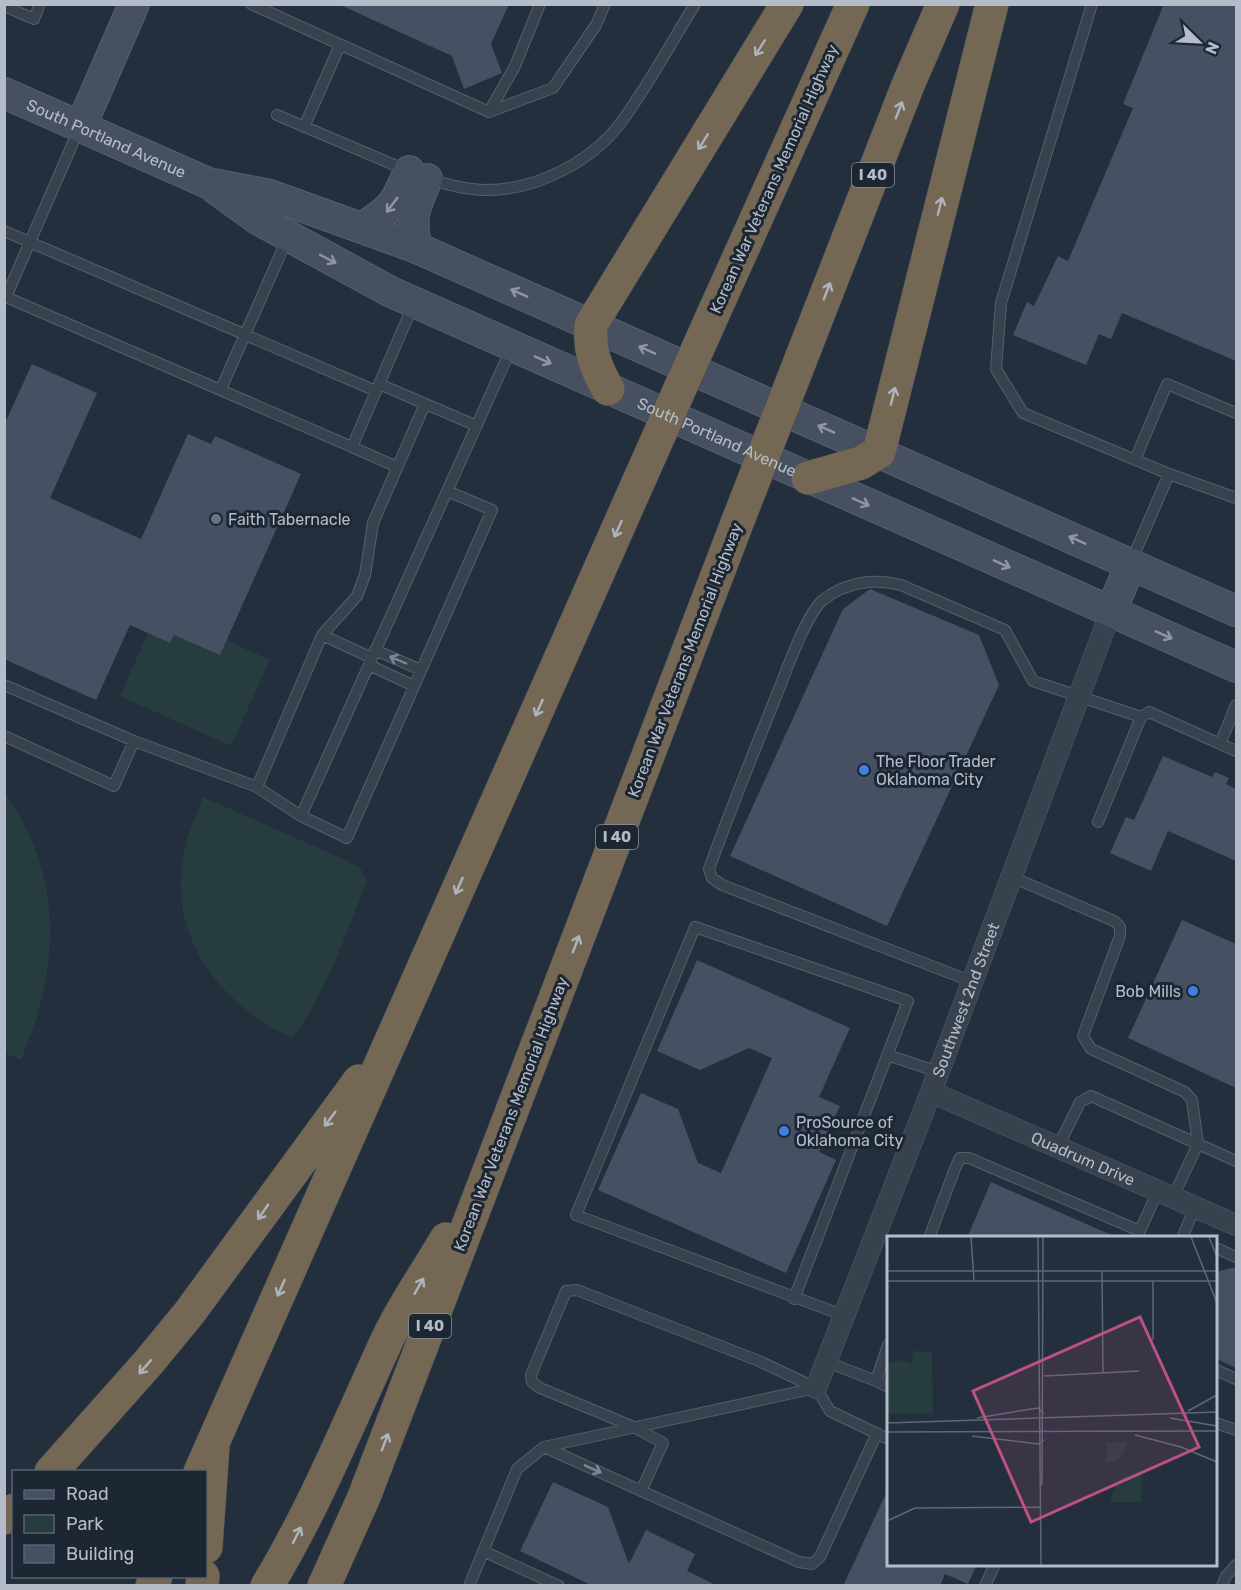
<svg xmlns="http://www.w3.org/2000/svg" width="1241" height="1590" font-family="Rubik,sans-serif">
  <style>
    .park { fill: #263c3f }
    .building { fill: #455162 }
    .lines { fill: none; stroke-linecap: round; stroke-linejoin: round }
    .lane-casing { stroke: #565f6c; stroke-width: 12 }
    .street-casing { stroke: #565f6c; stroke-width: 22 }
    .secondary-casing { stroke: #565f6c; stroke-width: 32 }
    .highway-casing { stroke: #434c59; stroke-width: 34 }
    .lane { stroke: #38414e; stroke-width: 10 }
    .street { stroke: #38414e; stroke-width: 21 }
    .secondary { stroke: #465061; stroke-width: 30 }
    .highway { stroke: #746855; stroke-width: 33 }
    .highway-bridge-casing { stroke: #434c59; stroke-width: 34; stroke-linecap: butt }
    .highway-bridge { stroke: #746855; stroke-width: 33 }
    .oneway { stroke: #aeb4bd }
    .oneway2 { stroke: #8e96a5 }
    .oneway3 { stroke: #7c8592 }
    .worship-dot { fill: #6b7280; stroke: #1d2633; stroke-width: 2 }
    .shop-dot { fill: #3f7fe0; stroke: #1d2633; stroke-width: 2 }
    .labels { text-anchor: middle; dominant-baseline: central; stroke-width: 6; stroke-linejoin: round; paint-order: stroke }
    .shield { fill: #1d2633; stroke: #878f9c; stroke-width: 1.5 }
    .shield-label { font-size: 15px; font-weight: bold; fill: #b4bcc9 }
    .street-label { font-size: 16px; fill: #b4bcc9; stroke: #1d2633 }
    .poi-label { font-size: 16px; fill: #b4bcc9; stroke: #1d2633; text-anchor: start }
    .inset-road { fill: none; stroke: #5e6776; stroke-width: 1.5 }
    .view { fill: #bd5182; fill-opacity: 0.15; stroke: #bd5182; stroke-width: 3 }
    .inset-edge { fill: none; stroke: #b4bcc9; stroke-width: 3 }
  </style>
  <rect width="100%" height="100%" fill="#242f3e"/>
  <path class="park" d="M158,610L270,660L231,746L120,696Z
    M4,792C65,877 60,968 21,1060L5,1053Z
    M203,797L348,861L360,868L367,880C346,934 327,992 292,1038C220,1003 167,938 184,854C187,834 196,816 203,797Z"/>
  <path class="building" d="M338,4H509L491,44L502,73L464,89L452,56Z
    M1164,4H1236V361L1122,313L1111,339L1099,334L1086,365L1013,335L1027,302L1034,306L1058,256L1068,261L1133,108L1123,104Z
    M32,364L97,393L50,498L141,539L188,434L211,444L215,436L301,474L220,655L174,635L170,643L130,625L96,700L4,659V425Z
    M870,589L979,635L999,685L887,926L730,856L843,609Z
    M1163,756L1212,777L1215,772L1229,778L1226,784L1236,789V861L1168,831L1151,871L1110,853L1126,817L1134,820Z
    M1182,920L1236,944V1088L1128,1038Z
    M697,960L850,1028L819,1097L840,1106L819,1152L836,1160L786,1273L598,1190L641,1093L678,1109L698,1163L721,1173L772,1058L749,1048L700,1070L657,1051Z
    M991,1182L1118,1238H967Z
    M1236,1267V1368L1215,1358V1272Z
    M553,1482L608,1507L629,1564L646,1530L695,1554L687,1571L718,1586H593L520,1551Z
    M888,1489V1564H977L968,1584L945,1574L940,1586H843Z"/>
  <g class="lines">
    <defs>
      <path id="lane" d="M251,4L489,112L553,88L596,25L605,4
        M1092,4L1001,303L996,369L1023,413L1169,474L1236,498
        M4,6L34,19L40,4
        M489,112L515,66L540,4
        M277,115L406,170
        M304,127L340,45
        M79,129L6,297L352,447L414,303
        M429,179C448,185 468,190 487,190C537,190 593,161 622,121C649,84 671,43 695,4
        M4,231L376,391
        M379,384L477,426
        M221,389L288,237
        M352,447L397,467
        M1135,460L1167,384L1236,413
        M1131,562L1169,474
        M322,635L372,658
        M375,650L421,670
        M369,665L414,686
        M4,685L134,741L257,787L301,816L511,349
        M4,736L114,786L134,741
        M1220,744L1236,705
        M257,787L322,635L357,596L365,575L373,523L425,404
        M301,816L347,838L492,510L447,491
        M1098,822L1141,717L1149,712L1236,751
        M1012,877L1114,921L1120,927V936L1083,1036L1091,1049L1185,1092L1192,1100L1198,1144L1173,1197
        M973,982L722,885L712,878L709,869C730,810 754,752 777,694C786,672 806,614 823,600C846,582 874,578 901,585L1005,630L1033,681L1141,717
        M887,1055L939,1072
        M1058,1147L1080,1102L1091,1096L1236,1161
        M1137,1237L1158,1191
        M929,1238L956,1166L960,1158H969L1140,1231
        M1182,1238L1195,1207
        M1216,1248L1236,1257
        M794,1299L908,1001L695,927L576,1215L845,1316
        M888,1345L876,1381L888,1387
        M827,1362L876,1381
        M1216,1370L1236,1379
        M1216,1423L1236,1430
        M544,1447L799,1562L812,1564L820,1557L877,1433
        M641,1491L663,1443L634,1427L540,1388L532,1382L531,1375L566,1291L577,1290L759,1361L816,1388L830,1411L888,1439
        M483,1551L559,1586
        M469,1586L517,1469L544,1447L816,1388
        M985,1586L995,1564
        M1222,1586L1226,1576L1236,1565"/>
      <g id="street">
        <path id="s1" d="M931,1092L1236,1225"/>
        <path id="s2" d="M816,1388L931,1092L1111,611"/>
      </g>
      <g id="secondary">
        <path id="s3" d="M4,93L208,183L270,195L417,248L1236,611"/>
        <path d="M81,126L134,4"/>
        <path id="s4" d="M216,189L259,220L391,292L1236,667"/>
        <path d="M363,227C393,208 395,204 409,171"/>
        <path d="M417,248C409,217 415,207 427,179"/>
        <path d="M1111,611L1131,564"/>
      </g>
      <path id="highway" d="M715,310L853,4
        M806,346L908,85L943,4
        M608,389C595,367 589,350 591,325L787,4
        M808,478L861,463L879,452L992,4
        M51,1472L148,1363L190,1312L359,1081
        M200,1472L641,476
        M4,1518L14,1510
        M206,1547L213,1447
        M152,1586L156,1576
        M202,1586L203,1576
        M267,1586C315,1507 349,1422 388,1338C404,1304 427,1272 446,1239
        M324,1586L364,1497L739,518"/>
    </defs>
    <use href="#lane" class="lane-casing"/>
    <use href="#street" class="street-casing"/>
    <use href="#secondary" class="secondary-casing"/>
    <use href="#highway" class="highway-casing"/>
    <use href="#lane" class="lane"/>
    <use href="#street" class="street"/>
    <use href="#secondary" class="secondary"/>
    <use href="#highway" class="highway"/>
    <defs>
      <path id="highway-bridge" d="M641,476L715,310
        M739,518L806,346"/>
    </defs>
    <use href="#highway-bridge" class="highway-bridge-casing"/>
    <use href="#highway-bridge" class="highway-bridge"/>
  </g>
  <defs><path id="oneway-shaft" d="M-6 0H5M1.5-3L5.5 0L1.5 3" fill="none" stroke-width="1.6" stroke-linecap="round" stroke-linejoin="round" transform="scale(1.5)"/></defs>
  <g class="oneway">
    <use href="#oneway-shaft" transform="translate(760 48) rotate(122)"/>
    <use href="#oneway-shaft" transform="translate(899 110) rotate(-69)"/>
    <use href="#oneway-shaft" transform="translate(703 142) rotate(122)"/>
    <use href="#oneway-shaft" transform="translate(940 206) rotate(-76)"/>
    <use href="#oneway-shaft" transform="translate(827 291) rotate(-69)"/>
    <use href="#oneway-shaft" transform="translate(893 396) rotate(-76)"/>
    <use href="#oneway-shaft" transform="translate(618 529) rotate(114)"/>
    <use href="#oneway-shaft" transform="translate(539 708) rotate(114)"/>
    <use href="#oneway-shaft" transform="translate(459 886) rotate(114)"/>
    <use href="#oneway-shaft" transform="translate(576 944) rotate(-69)"/>
    <use href="#oneway-shaft" transform="translate(330 1119) rotate(127)"/>
    <use href="#oneway-shaft" transform="translate(263 1212) rotate(125)"/>
    <use href="#oneway-shaft" transform="translate(419 1286) rotate(-60)"/>
    <use href="#oneway-shaft" transform="translate(281 1288) rotate(114)"/>
    <use href="#oneway-shaft" transform="translate(145 1367) rotate(131)"/>
    <use href="#oneway-shaft" transform="translate(385 1442) rotate(-69)"/>
    <use href="#oneway-shaft" transform="translate(297 1535) rotate(-63)"/>
  </g>
  <g class="oneway2">
    <use href="#oneway-shaft" transform="translate(392 205) rotate(127)"/>
    <use href="#oneway-shaft" transform="translate(328 259) rotate(28)"/>
    <use href="#oneway-shaft" transform="translate(519 293) rotate(-156)"/>
    <use href="#oneway-shaft" transform="translate(647 350) rotate(-156)"/>
    <use href="#oneway-shaft" transform="translate(543 360) rotate(24)"/>
    <use href="#oneway-shaft" transform="translate(826 429) rotate(-156)"/>
    <use href="#oneway-shaft" transform="translate(861 502) rotate(24)"/>
    <use href="#oneway-shaft" transform="translate(1077 540) rotate(-156)"/>
    <use href="#oneway-shaft" transform="translate(1002 564) rotate(24)"/>
    <use href="#oneway-shaft" transform="translate(1164 635) rotate(24)"/>
  </g>
  <g class="oneway3">
    <use href="#oneway-shaft" transform="translate(398 660) rotate(-157)"/>
    <use href="#oneway-shaft" transform="translate(593 1469) rotate(24)"/>
  </g>
  <circle class="worship-dot" cx="216" cy="519" r="6"/>
  <g class="shop-dot">
    <circle cx="864" cy="770" r="6"/>
    <circle cx="1193" cy="991" r="6"/>
    <circle cx="784" cy="1131" r="6"/>
  </g>
  <g class="labels">
    <g class="shield">
      <rect x="852" y="163" width="42" height="24" rx="4.5"/>
      <rect x="596" y="825" width="42" height="24" rx="4.5"/>
      <rect x="409" y="1314" width="42" height="24" rx="4.5"/>
    </g>
    <g class="shield-label">
      <text x="873" y="175">I 40</text>
      <text x="617" y="837">I 40</text>
      <text x="430" y="1326">I 40</text>
    </g>
    <g class="street-label">
      <text stroke="none"><textPath href="#s3" startOffset="112">South Portland Avenue</textPath></text>
      <text transform="translate(774 179) rotate(-66)">Korean War Veterans Memorial Highway</text>
      <text stroke="none"><textPath href="#s4" startOffset="560">South Portland Avenue</textPath></text>
      <text transform="translate(685 660) rotate(-69)">Korean War Veterans Memorial Highway</text>
      <text stroke="none"><textPath href="#s2" startOffset="416">Southwest 2nd Street</textPath></text>
      <text transform="translate(511 1114) rotate(-69)">Korean War Veterans Memorial Highway</text>
      <text stroke="none"><textPath href="#s1" startOffset="166">Quadrum Drive</textPath></text>
    </g>
    <g class="poi-label">
      <text x="228" y="519">Faith Tabernacle</text>
      <text x="876" y="761">The Floor Trader<tspan x="876" dy="18">Oklahoma City</tspan></text>
      <text x="1181" y="991" text-anchor="end">Bob Mills</text>
      <text x="796" y="1122">ProSource of<tspan x="796" dy="18">Oklahoma City</tspan></text>
    </g>
  </g>
  <g transform="translate(887 1236)">
    <rect width="330" height="330" fill="#242f3e"/>
    <path d="M26,115L45,116L46,177L0,178V128L11,124L25,128ZM220,206H240L237,217L229,225L219,227ZM255,234L254,266H223L231,243Z" fill="#263c3f"/>
    <path class="inset-road" d="M84,1L87,44M151,1L154,329M304,1L330,67M322,1L330,21M0,35H330M215,35L216,137M0,45H330M266,45V104M157,140L252,135M301,175L330,159M90,182L151,172L157,178M283,182L330,190M0,187L330,176M0,196L330,195M248,199L294,211L330,226M85,200L151,208L157,204M155,249L156,1M0,285L28,272L153,271"/>
    <path class="view" d="M253,81L312,211L144,286L86,155Z"/>
    <rect width="330" height="330" class="inset-edge"/>
  </g>
  <rect width="1241" height="1590" fill="none" stroke="#b4bcc9" stroke-width="12"/>
  <rect x="12" y="1470" width="195" height="108" fill="#1d2633" stroke="#59626f" stroke-width="1.5"/>
  <rect x="24" y="1490" width="30" height="9" fill="#465061" stroke="#59626f" stroke-width="1.5"/>
  <text x="66" y="1500" font-size="18" fill="#b4bcc9">Road</text>
  <rect x="24" y="1515" width="30" height="18" fill="#263c3f" stroke="#59626f" stroke-width="1.5"/>
  <text x="66" y="1530" font-size="18" fill="#b4bcc9">Park</text>
  <rect x="24" y="1545" width="30" height="18" fill="#455162" stroke="#59626f" stroke-width="1.5"/>
  <text x="66" y="1560" font-size="18" fill="#b4bcc9">Building</text>
  <g transform="translate(1199 42) rotate(114)" stroke="#1d2633" stroke-width="4.5" paint-order="stroke">
  <path d="M0-4.5L10 22L0 15L-10 22Z" fill="#b4bcc9"/>
  <text y="-9" font-size="16" font-weight="bold" text-anchor="middle" fill="#b4bcc9">N</text>
  </g>
</svg>
